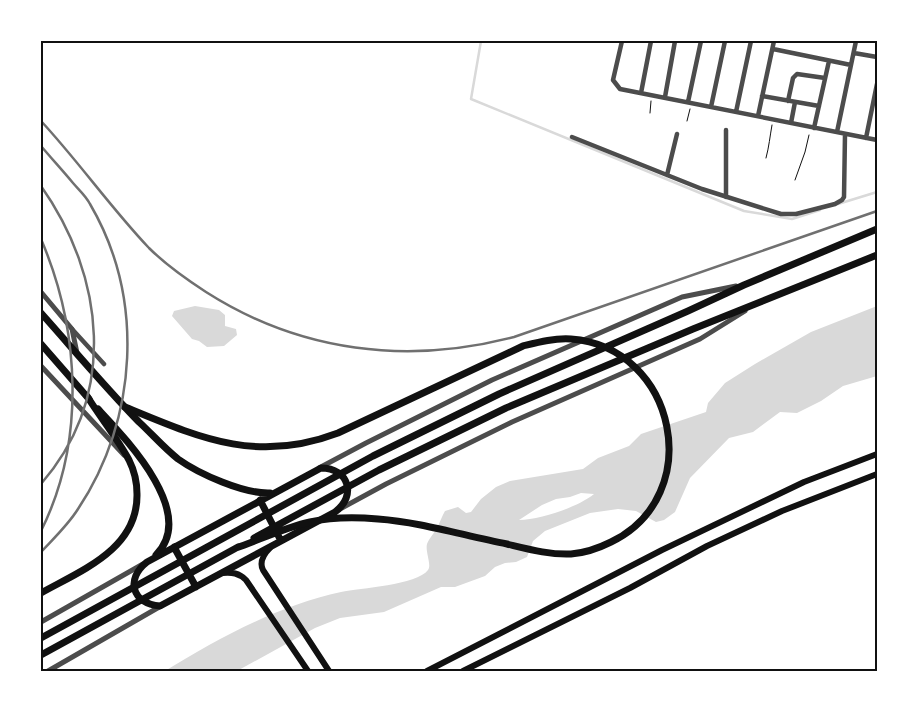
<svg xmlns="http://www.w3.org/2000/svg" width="918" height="712" font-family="'Playfair Display',serif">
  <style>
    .water { fill: #d9d9d9; fill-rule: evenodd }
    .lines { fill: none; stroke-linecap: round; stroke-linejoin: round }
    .stream { stroke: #d9d9d9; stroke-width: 2.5 }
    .path { stroke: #111; stroke-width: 1 }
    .minor { stroke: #4c4c4c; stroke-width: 4.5 }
    .tertiary { stroke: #4c4c4c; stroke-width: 5 }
    .secondary { stroke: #111; stroke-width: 6 }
    .primary { stroke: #111; stroke-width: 7 }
    .trunk { stroke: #111; stroke-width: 7 }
    .rail { stroke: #707070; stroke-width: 2.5 }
    .neatline { fill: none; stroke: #111; stroke-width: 2 }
  </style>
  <rect width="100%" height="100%" fill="#fff"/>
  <path class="water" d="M195,306L219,310L225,315V326L236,329L237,335L224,346L207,347L199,341L192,339L172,316L174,311Z
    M877,306V376L843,386L821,401L797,413L780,412L753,432L729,438L690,478L675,512L664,520L656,522L636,511L618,509L590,513L545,531L533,541L527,557L516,562L505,563L495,567L485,576L455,587H441L384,612L340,618L315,628L237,671H165C218,638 280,605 341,592C360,588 417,585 428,570C432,565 425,552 427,544C429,539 434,533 437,528C440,522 442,516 445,511L458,507L466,513L471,512L481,499L496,487L510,481L583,469L598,458L629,446L641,434L706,412L708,403L725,383L755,364L811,332ZM581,493L594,494C578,507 540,520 519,520L542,505L556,499L570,497Z"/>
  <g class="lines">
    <path class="stream" d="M481,41L471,99L744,211L792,219L820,210
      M838,204L877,192"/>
    <path class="path" d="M650,113L651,101
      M687,121L690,109
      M766,158C769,147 770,136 772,125
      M795,180L805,152L809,135"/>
    <path class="minor" d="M622,41L613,80L620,89L877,140
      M773,49L851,65
      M854,53L877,57
      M641,93L651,41
      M762,96L819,106
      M665,97L675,41
      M788,101L793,78L797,74L825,78
      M688,102L701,41
      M711,107L725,41
      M736,112L751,41
      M758,116L774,41
      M791,123L795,102
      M814,128L829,61
      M837,132L856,41
      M572,137L702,189L781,214H796L835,204L842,200L844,197L845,134
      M866,138L877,84
      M667,175L677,134
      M726,197V130
      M72,329L104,364"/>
    <path class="tertiary" d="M41,292L72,329L77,353
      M41,366L124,455
      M319,468L366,443L492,380L682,297L736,286
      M340,509L386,484L512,422L700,339L745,311
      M41,622L143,564
      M48,671L161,606"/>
    <path class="secondary" d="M270,548C264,554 259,562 263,570L329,671
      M222,573C232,572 239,573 246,580L308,671
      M427,671L662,550L804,482L877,454
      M463,671L630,588L707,546L782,511L877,474"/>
    <path class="primary" d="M41,313C74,350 105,387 139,422C152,434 164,448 178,459C199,474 244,494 270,493
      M41,344L89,399
      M98,409C126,439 198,513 156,555
      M321,468C349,468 357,496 335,512L160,606C132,604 125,579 147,562Z
      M260,500L281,541
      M174,547L196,587"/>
    <path class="trunk" d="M125,407C200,438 257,464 338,433L523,346C539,342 554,338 571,339C677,347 707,496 611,542C599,548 584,553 571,554C550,555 528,549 507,544C465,536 421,522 378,519C356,517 332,517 310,522C286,527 259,540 236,548
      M254,538L379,470L506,408L693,329L877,255
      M41,593C82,570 138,549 137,494C137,483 134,470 129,460C117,438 100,417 87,396
      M41,638L373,456L499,394L688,311L744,285L877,229
      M41,655L238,547"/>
    <path class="rail" d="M41,121C79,162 111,208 149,248C166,265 186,279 206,292C300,352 407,365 514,337L877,211
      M41,146C52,159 63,171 73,183C79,190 86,196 90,204C145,298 138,419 78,509C68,525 54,538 41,552
      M41,186C105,277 118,395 41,484
      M41,239C80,330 86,441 41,531"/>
  </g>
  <rect width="918" height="712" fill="none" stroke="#ffffff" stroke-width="85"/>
  <rect x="42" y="42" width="834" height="628" class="neatline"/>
</svg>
